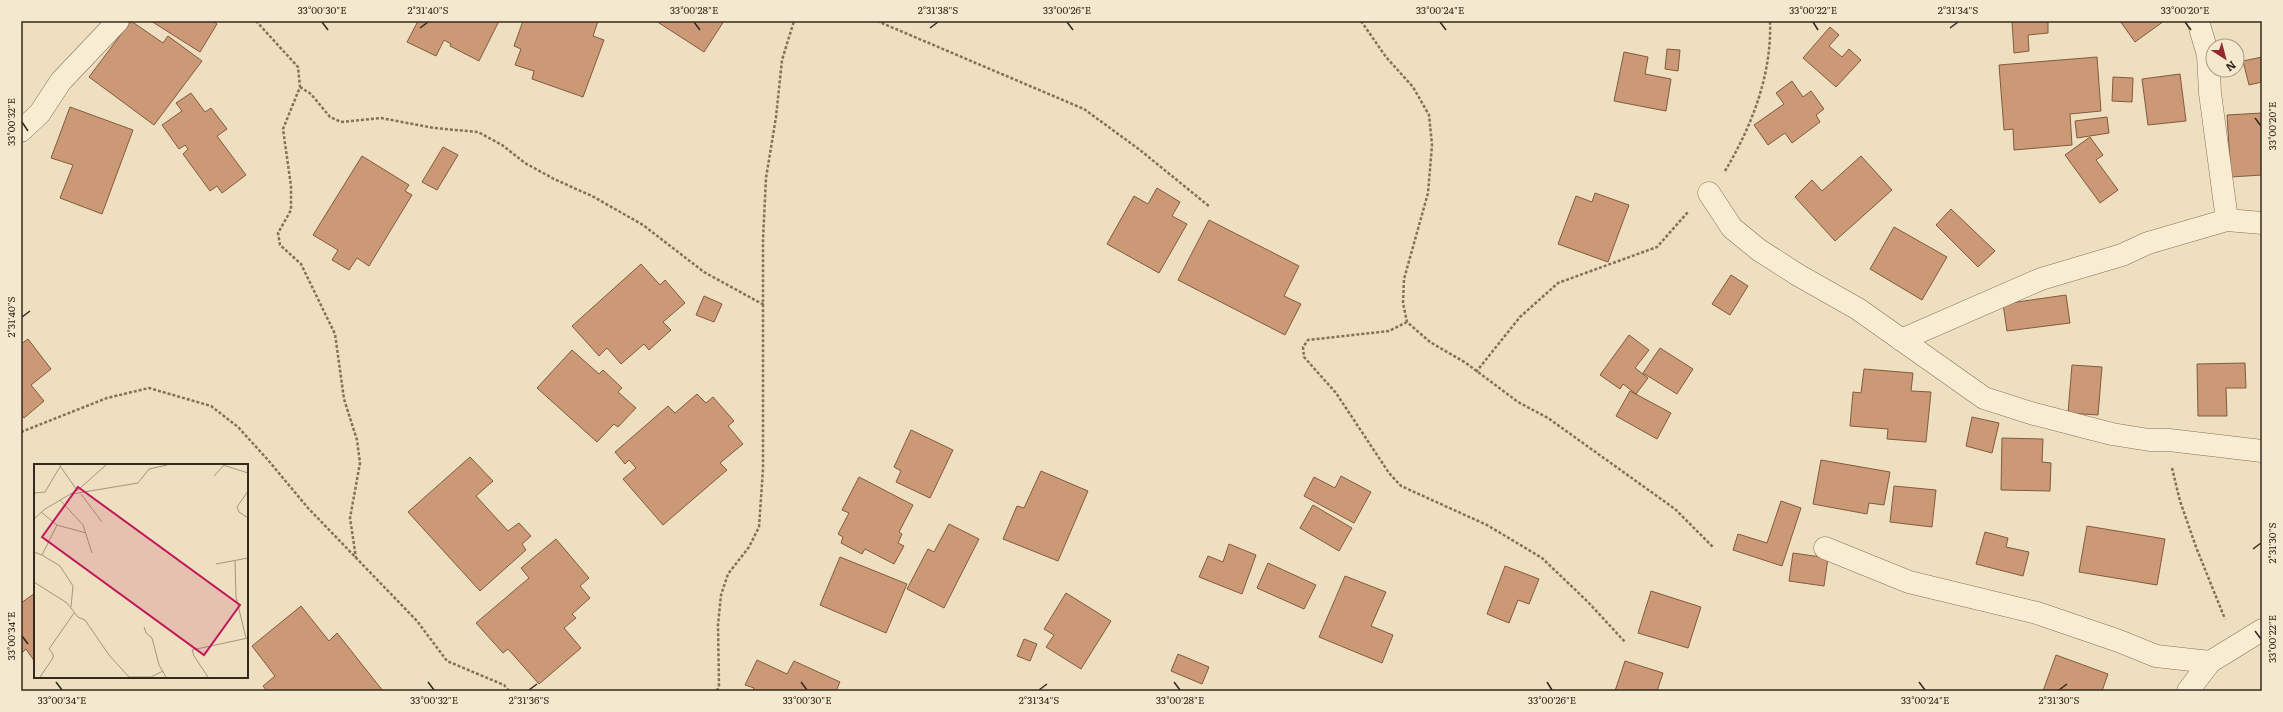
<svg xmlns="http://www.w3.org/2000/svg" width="2283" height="712" font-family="Literata,serif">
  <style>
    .building { fill: #cb9975; stroke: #845a3e }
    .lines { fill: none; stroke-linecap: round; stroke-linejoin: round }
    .street-casing { stroke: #857058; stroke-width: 23 }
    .path { stroke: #857058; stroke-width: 2.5; stroke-dasharray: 3 2; stroke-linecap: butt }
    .street { stroke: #f8edd2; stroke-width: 22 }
    .ticks { fill: none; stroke: #35281c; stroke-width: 1.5 }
    .inset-road { fill: none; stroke: #a3967e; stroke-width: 1 }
    .view { fill: #c2185b; fill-opacity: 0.15; stroke: #c2185b; stroke-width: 2 }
    .inset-edge { fill: none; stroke: #35281c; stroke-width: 2 }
    .neatline { fill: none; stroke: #35281c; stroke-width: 1.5 }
    .ticks-label { font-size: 10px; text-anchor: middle; fill: #35281c }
  </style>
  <rect width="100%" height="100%" fill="#eddfbf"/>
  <path class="building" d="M131,21L163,43L168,36L202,61L154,125L89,77Z
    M151,21H213L217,24L200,52Z
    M418,21H499L479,61L450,46L451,44L444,40L436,56L407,42Z
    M523,21H598L593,36L604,40L583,97L532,79L534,71L515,65L521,49L514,46Z
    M656,21H724L704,52Z
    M2012,21H2048V33L2028,35L2029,51L2014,53Z
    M2120,21H2164L2135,42Z
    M1830,27L1839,35L1829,46L1842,57L1849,49L1861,60L1836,87L1803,58Z
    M1667,49L1680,50L1678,71L1665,69Z
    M1624,52L1648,57L1645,74L1671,79L1666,111L1614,101Z
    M2097,57L2101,111L2070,114L2072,145L2014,150L2013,129L2004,130L1999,65Z
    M2262,57V82L2249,85L2243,61Z
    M2180,74L2186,121L2148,125L2142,79Z
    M2113,77L2133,78L2132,102L2112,101Z
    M1792,81L1803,97L1811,91L1824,109L1816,115L1820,122L1792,143L1785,133L1768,145L1754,125L1784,104L1776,93Z
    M191,93L205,112L211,108L227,129L217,136L246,175L222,193L217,186L210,191L183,154L188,149L185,145L179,149L162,125L182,111L176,103Z
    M70,107L133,130L102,214L60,198L73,165L51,158Z
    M2262,113V175L2231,177L2227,115Z
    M2107,117L2109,133L2077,138L2075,121Z
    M2090,137L2103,155L2096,160L2118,190L2100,203L2065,155Z
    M443,147L458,155L437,190L422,182Z
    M362,156L409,185L405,191L412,195L369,266L357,258L349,270L332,260L338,250L313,235Z
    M1861,156L1892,190L1835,241L1795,197L1812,180L1822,191Z
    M1157,188L1180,202L1172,216L1187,224L1159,273L1107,244L1134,196L1148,204Z
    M1595,193L1629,205L1608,262L1558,244L1576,196L1592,202Z
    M1951,209L1995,251L1978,267L1936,225Z
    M1209,220L1299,266L1284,296L1301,304L1285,335L1178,280Z
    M1894,227L1947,257L1922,300L1870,269Z
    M641,264L660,285L665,280L685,303L663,322L671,330L649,350L644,344L621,364L607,348L599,356L572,326Z
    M1731,275L1748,286L1730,315L1712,304Z
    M2066,295L2070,323L2007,331L2003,304Z
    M704,296L722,304L714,322L696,315Z
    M1629,335L1649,350L1635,368L1648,378L1636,394L1623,384L1620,389L1600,375Z
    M28,339L51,369L31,385L44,401L24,418L21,414V344Z
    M1660,348L1693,369L1677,394L1643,373Z
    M572,350L599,374L603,370L622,388L618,392L636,408L618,427L614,424L597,442L537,388Z
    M2245,363L2246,388H2226L2227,416H2198L2197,364Z
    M2072,365L2102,367L2098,415L2068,413Z
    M1864,369L1913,373L1911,391L1931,392L1926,442L1887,439L1888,429L1850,426L1853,392L1861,393Z
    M1630,391L1671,413L1657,439L1616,416Z
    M697,394L706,403L713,397L734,421L728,426L743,444L720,463L727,470L663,525L623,479L636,468L629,460L625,464L615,452L668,406L675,413Z
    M1972,417L1999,423L1992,453L1966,446Z
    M911,430L953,450L930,498L896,482L901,471L894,467Z
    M2002,438L2043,439L2042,462L2051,463L2050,491L2001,490Z
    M470,457L493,481L476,496L508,531L519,523L531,536L522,544L526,550L480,591L408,512Z
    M1821,460L1890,472L1884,505L1869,503L1867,514L1813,504Z
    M1041,471L1088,491L1058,561L1003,539L1017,506L1024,508Z
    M1341,476L1371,492L1354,523L1304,496L1314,477L1335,488Z
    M859,477L913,505L899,532L902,534L898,543L904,546L894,564L865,549L862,554L841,543L843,537L838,534L849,513L842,510Z
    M1894,486L1936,490L1932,527L1890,522Z
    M1781,501L1801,508L1782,566L1733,550L1738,534L1767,543Z
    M1313,505L1352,528L1339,551L1300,528Z
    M949,524L979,539L944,608L907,589L928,549L934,552Z
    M2087,526L2165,539L2157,585L2079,572Z
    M1985,532L2008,538L2006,547L2029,552L2023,576L1976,564Z
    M556,539L589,578L580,586L590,598L572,614L576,618L564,628L581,648L539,684L508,649L503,653L476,623L529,578L521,568Z
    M1229,544L1256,555L1242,594L1199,577L1208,556L1223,562Z
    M1793,553L1828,558L1824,586L1789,581Z
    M840,557L907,584L886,633L820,605Z
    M1268,563L1316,585L1304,609L1257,588Z
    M1505,566L1539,579L1529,604L1518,600L1509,623L1487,614Z
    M1345,576L1386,592L1371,626L1393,635L1382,663L1319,637Z
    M1651,591L1701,607L1688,648L1638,633Z
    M35,593V662L26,649L23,652L21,648V603Z
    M1066,593L1111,621L1081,669L1046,647L1054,635L1044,629Z
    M301,606L329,641L337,633L383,691H267L263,686L275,676L252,646Z
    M1024,639L1037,644L1030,661L1017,656Z
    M1178,654L1209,667L1202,684L1171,671Z
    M2056,655L2108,674L2102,691H2043Z
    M757,660L787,674L794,661L840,682L836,691H753L754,688L745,685Z
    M1625,661L1663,673L1657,691H1615Z"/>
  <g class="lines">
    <defs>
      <path id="street" d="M2198,21L2208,55L2210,93L2227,220
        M21,131L40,113L61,81L118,21
        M1709,193L1732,228L1759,250L1798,275L1858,309L1984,398L2034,414L2112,434L2149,440H2169L2262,451
        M1901,340L2041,279L2122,255L2148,243L2227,220L2262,223
        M1825,548L1909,582L2037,613L2119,641L2156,656L2210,662
        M2188,691L2210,662L2262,630"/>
    </defs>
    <use href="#street" class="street-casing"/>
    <path class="path" d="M256,21L298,67L300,87L283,129L291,186V210L278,233L280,245L301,264L335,334L344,399L357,440L360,463L350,518L356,558
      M877,21L1084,109L1140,150L1210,207
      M1361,21L1386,57L1413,87L1429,115L1432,145L1428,193L1404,279L1403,303L1407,322L1430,342L1466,363L1518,402L1548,418L1675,509L1713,547
      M300,87L311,94L330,117L341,122L381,118L434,128L478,132L502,145L525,163L554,179L594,197L643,225L704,272L764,305
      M1725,171C1752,126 1772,74 1770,21
      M1407,322L1389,331L1308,340L1303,347L1304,357L1336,393L1389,473L1401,486L1487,525L1542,558L1588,602L1625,642
      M1476,372L1520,317L1558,283L1657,247L1688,212
      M21,432L107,398L149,388L211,406L238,427L268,460L308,508L417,621L447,661L504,685L509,691
      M2172,468L2180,501L2196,547L2225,619
      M717,691L719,685L718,625L721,595L728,574L749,547L759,527L763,469V239L766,178L776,117L782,60L794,21"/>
    <use href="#street" class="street"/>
  </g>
  <path class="ticks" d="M322,22L328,30M694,22L700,30M1067,22L1073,30M1440,22L1446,30M1813,22L1818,30M2185,22L2191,30M420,28L428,22M930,28L938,22M1950,28L1958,22M2255,118L2261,126M22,122L28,131M22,317L30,311M2253,549L2261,543M2255,631L2261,639M22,636L28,644M56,682L62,690M428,682L434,690M801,682L807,690M1174,682L1180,690M1547,682L1552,690M1919,682L1925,690M529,690L537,684M1039,690L1047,684M2059,690L2067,684"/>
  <g transform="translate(34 464)">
    <rect width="214" height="214" fill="#eddfbf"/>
    <path class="inset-road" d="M189,1L214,9M26,2L43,26M180,12L190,1M214,27L203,43L205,48L214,54M0,29L11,28L27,1M38,30L104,19L115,5L133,1M47,30L68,58M26,36L49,61L58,89M7,48L23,61L52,69M0,55L11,45L45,25L72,1M0,88L8,91L23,61M8,91L26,102L39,122L37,143M201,97L202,133L212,174M182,100L214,94M0,118L33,139L44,153L51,156L75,191L95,213H117L129,207M110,163L112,169L118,174L125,201L132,213M6,213L19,194V190L15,185L40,149M174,213L160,192L158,186L214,174"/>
    <path class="view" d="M44,23L206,141L170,191L8,73Z"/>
    <rect width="214" height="214" class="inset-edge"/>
  </g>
  <rect width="2283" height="712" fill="none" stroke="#f4e9ce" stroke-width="44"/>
  <g transform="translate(2225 58) rotate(144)"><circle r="19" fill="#f4e9ce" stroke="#a89c87"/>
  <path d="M0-3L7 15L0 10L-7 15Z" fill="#93292a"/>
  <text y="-6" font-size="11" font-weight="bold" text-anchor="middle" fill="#35281c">N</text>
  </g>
  <rect x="22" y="22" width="2239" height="668" class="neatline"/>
  <g class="ticks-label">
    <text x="322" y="14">33°00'30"E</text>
    <text x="428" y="14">2°31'40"S</text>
    <text x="694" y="14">33°00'28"E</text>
    <text x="938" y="14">2°31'38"S</text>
    <text x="1067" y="14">33°00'26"E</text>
    <text x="1440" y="14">33°00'24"E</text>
    <text x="1813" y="14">33°00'22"E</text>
    <text x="1958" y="14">2°31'34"S</text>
    <text x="2185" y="14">33°00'20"E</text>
    <text transform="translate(11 122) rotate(-90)" y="4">33°00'32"E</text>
    <text transform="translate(2272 126) rotate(-90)" y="4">33°00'20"E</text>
    <text transform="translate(11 317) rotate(-90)" y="4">2°31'40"S</text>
    <text transform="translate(2272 543) rotate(-90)" y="4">2°31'30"S</text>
    <text transform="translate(11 636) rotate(-90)" y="4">33°00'34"E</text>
    <text transform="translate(2272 639) rotate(-90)" y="4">33°00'22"E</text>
    <text x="62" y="704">33°00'34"E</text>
    <text x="434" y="704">33°00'32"E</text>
    <text x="529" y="704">2°31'36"S</text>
    <text x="807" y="704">33°00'30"E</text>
    <text x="1039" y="704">2°31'34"S</text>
    <text x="1180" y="704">33°00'28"E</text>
    <text x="1552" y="704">33°00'26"E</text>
    <text x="1925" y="704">33°00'24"E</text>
    <text x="2059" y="704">2°31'30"S</text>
  </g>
</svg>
